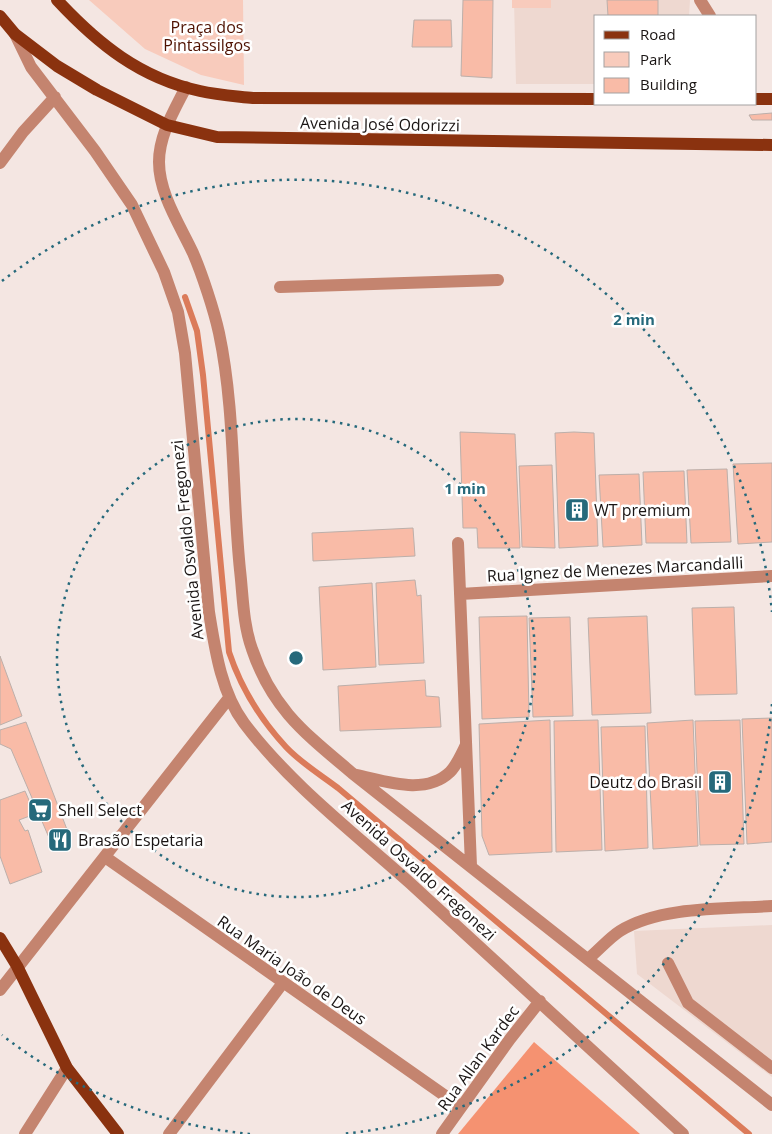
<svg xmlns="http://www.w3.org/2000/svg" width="772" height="1134" font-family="'Open Sans',sans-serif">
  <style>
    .built { fill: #eed8d0 }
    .green { fill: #f8cbbc }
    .forest { fill: #f59271 }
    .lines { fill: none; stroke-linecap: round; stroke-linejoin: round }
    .stream { stroke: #db7b5a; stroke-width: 6 }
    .building { fill: #f9bba7; stroke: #bcafaa }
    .minor { stroke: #c4846f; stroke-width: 12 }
    .major { stroke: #8a320f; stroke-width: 12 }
    .ring { fill: none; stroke: #26697b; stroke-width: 2.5; stroke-dasharray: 2.5 5 }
    .labels { text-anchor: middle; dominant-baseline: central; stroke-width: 5; stroke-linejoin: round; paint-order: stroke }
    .park-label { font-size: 16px; fill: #4e1100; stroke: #fff }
    .street-label { font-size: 16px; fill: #1a1514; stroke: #fff }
    .poi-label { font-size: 16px; fill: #1a1514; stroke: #fff; text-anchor: start }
    .centre { fill: #26697b; stroke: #fff; stroke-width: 2.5 }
    .ring-label { font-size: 15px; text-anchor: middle; font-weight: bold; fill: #26697b; stroke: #fff; stroke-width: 5; stroke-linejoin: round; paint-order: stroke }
  </style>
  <rect width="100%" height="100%" fill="#f4e6e2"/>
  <path class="built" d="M514,0H690L689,16H596V84H516Z
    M772,925V1077L637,974L634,931Z"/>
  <path class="green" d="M89,0H243L244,85L201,75L145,49Z
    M512,0H551V8H512Z"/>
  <path class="forest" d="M534,1042L640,1134H458Z"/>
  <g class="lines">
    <path class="stream" d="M185,297L197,331L203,375L229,652C241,688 260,719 286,747C301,763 321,775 338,788L749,1134"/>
  </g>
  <path class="building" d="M463,0H493L492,78L461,76Z
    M607,0H658V16H608Z
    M414,20H451L452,47H412Z
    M772,113V120H752L749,115Z
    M460,432L515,434L520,548H478L477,528H463Z
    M574,432L594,433L598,546L559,548L555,433Z
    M772,463V542L738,544L733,464Z
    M552,465L555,548L522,547L519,466Z
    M727,469L731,542L691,543L687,470Z
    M684,471L687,543H646L643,472Z
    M639,474L642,545L603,547L599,475Z
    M413,528L415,556L313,561L312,533Z
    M415,580L417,596L421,595L424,663L379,665L376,583Z
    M372,583L376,667L323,670L319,587Z
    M734,607L737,694L695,695L692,608Z
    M527,616L529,717L482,719L479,617Z
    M647,616L651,713L592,715L588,618Z
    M570,617L573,716L533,717L529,618Z
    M0,656L22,716L0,725Z
    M425,680L426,696L439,697L441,727L340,731L338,686Z
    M772,718V842L747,844L742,719Z
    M550,720L552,852L489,855L482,836L479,724Z
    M598,720L602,850L556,852L554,721Z
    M693,720L698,846L653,849L647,723Z
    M740,720L744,844L700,845L695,721Z
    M26,722L71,840L53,847L11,749L0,744V730Z
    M645,726L648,848L605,851L601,727Z
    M25,791L35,814L19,820L25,831L28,830L42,872L10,884L0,856V800Z"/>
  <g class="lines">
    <path class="minor" d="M700,0L710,16
      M15,34L31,67L95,151L132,205L164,272L178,312L185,353L209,612C215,649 221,692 244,723C290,784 353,832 410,883C501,966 592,1050 683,1134
      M186,87C174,111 159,135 159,162C159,194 180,225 193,253C202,274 214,310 219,333C235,408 232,492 240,570C243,596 243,624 252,649C272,709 306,734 352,773L772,1105
      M0,163L23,132L55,97
      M280,287L498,280
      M458,543L471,866
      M460,594L772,576
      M356,775C385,781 425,796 450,772C457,765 462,753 466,745
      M105,857L461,1107
      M588,959C599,950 609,938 620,931C660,906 726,909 772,906
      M668,963L688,1003L772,1068
      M0,990L229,698
      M25,1134L67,1068
      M169,1134L282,984
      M442,1134L510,1039L540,1001"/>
    <path class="major" d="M57,0C98,44 140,78 200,91C217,95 235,96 253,98L596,99
      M0,16L15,34L57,66L97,90L167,125L217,137L772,145
      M756,99H772
      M0,938L17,966L67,1068L118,1134"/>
  </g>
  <g class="ring">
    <circle cx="296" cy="658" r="239"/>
    <path d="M772 704A478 478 0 0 1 342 1134M250 1134A478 478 0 0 1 2 1035M2 281A478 478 0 0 1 772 612"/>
  </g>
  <defs>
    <symbol id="building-square" viewBox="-11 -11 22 22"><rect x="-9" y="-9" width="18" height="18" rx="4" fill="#26697b" stroke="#fff"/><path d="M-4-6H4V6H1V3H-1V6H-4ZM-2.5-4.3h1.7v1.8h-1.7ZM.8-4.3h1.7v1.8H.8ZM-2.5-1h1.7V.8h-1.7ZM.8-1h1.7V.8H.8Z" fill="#fff"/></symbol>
    <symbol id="supermarket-square" viewBox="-11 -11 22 22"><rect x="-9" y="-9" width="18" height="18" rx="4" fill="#26697b" stroke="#fff"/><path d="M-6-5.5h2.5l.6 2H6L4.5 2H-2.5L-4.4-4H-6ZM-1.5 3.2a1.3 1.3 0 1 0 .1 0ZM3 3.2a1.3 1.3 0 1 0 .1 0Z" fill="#fff"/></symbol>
    <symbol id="restaurant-square" viewBox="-11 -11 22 22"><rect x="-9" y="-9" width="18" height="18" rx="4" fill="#26697b" stroke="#fff"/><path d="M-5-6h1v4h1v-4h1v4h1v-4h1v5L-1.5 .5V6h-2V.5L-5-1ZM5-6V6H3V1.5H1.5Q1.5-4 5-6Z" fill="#fff"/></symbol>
  </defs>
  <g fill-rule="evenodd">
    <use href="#building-square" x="563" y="496" width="28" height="28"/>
    <use href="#building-square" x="706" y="768" width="28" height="28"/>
    <use href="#supermarket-square" x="26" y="796" width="28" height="28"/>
    <use href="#restaurant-square" x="46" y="826" width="28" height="28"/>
  </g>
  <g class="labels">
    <g class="park-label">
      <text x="207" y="27">Praça dos<tspan x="207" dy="18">Pintassilgos</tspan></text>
    </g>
    <g class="street-label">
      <text transform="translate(380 124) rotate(1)">Avenida José Odorizzi</text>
      <text transform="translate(187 540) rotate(-96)">Avenida Osvaldo Fregonezi</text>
      <text transform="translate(615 569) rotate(-3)">Rua Ignez de Menezes Marcandalli</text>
      <text transform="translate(419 870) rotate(42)">Avenida Osvaldo Fregonezi</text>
      <text transform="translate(292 970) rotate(35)">Rua Maria João de Deus</text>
      <text transform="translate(478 1058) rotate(-54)">Rua Allan Kardec</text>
    </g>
    <g class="poi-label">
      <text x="594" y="510">WT premium</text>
      <text x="702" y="782" text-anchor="end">Deutz do Brasil</text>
      <text x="58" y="810">Shell Select</text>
      <text x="78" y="840">Brasão Espetaria</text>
    </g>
  </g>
  <circle cx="296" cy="658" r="8" class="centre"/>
  <g class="ring-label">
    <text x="634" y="325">2 min</text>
    <text x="465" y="494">1 min</text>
  </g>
  <rect x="594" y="15" width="162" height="90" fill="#ffffff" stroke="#a3a1a1"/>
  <rect x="604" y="31" width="25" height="8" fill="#8a320f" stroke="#a3a1a1"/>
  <text x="640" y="40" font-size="15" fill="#1a1514">Road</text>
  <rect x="604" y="52" width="25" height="15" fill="#f8cbbc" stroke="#a3a1a1"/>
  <text x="640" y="65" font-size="15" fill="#1a1514">Park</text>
  <rect x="604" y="78" width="25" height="15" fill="#f9bba7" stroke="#a3a1a1"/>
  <text x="640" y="90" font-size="15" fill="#1a1514">Building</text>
</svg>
